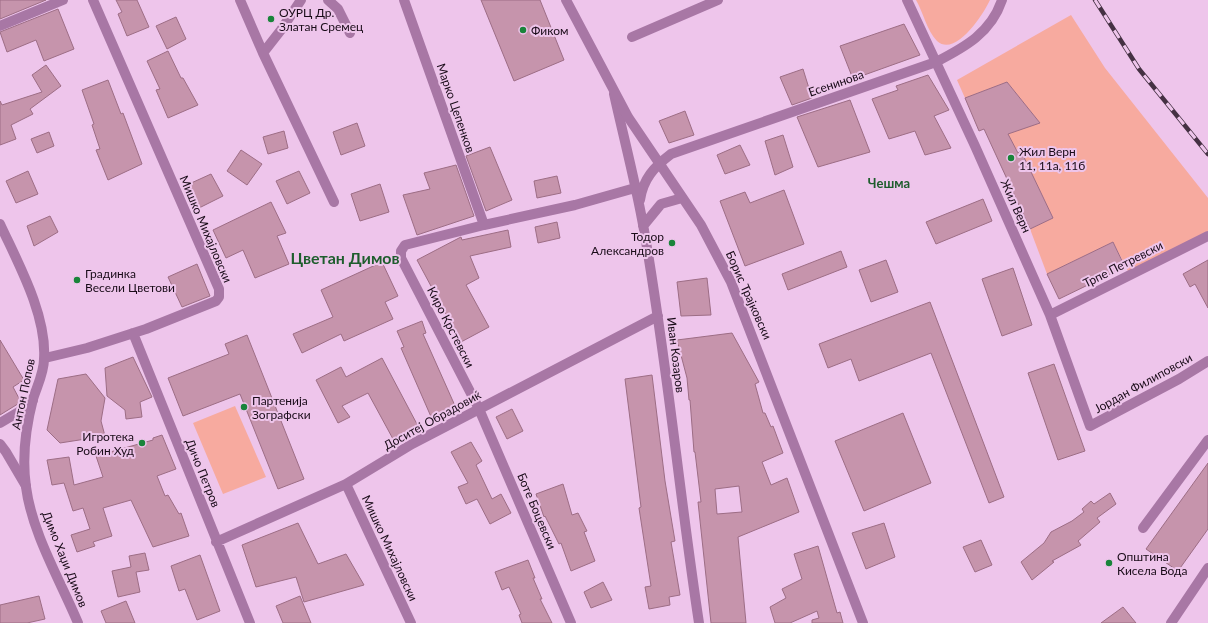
<svg xmlns="http://www.w3.org/2000/svg" width="1208" height="623" font-family="Lato,sans-serif">
  <style>
    .green { fill: #f7aa9f }
    .building { fill: #c694ac; stroke: #9d6d85; fill-rule: evenodd }
    .lines { fill: none; stroke-linecap: round; stroke-linejoin: round }
    .minor { stroke: #a877a5; stroke-width: 10 }
    .tertiary { stroke: #a877a5; stroke-width: 10 }
    .rail-casing { stroke: #453143; stroke-width: 4.5 }
    .rail { stroke: #eec5eb; stroke-width: 3; stroke-dasharray: 9; stroke-linecap: butt }
    .poi-dot { fill: #19843a; stroke: #eec5eb; stroke-width: 1.5 }
    .labels { text-anchor: middle; dominant-baseline: central; stroke-width: 4; stroke-linejoin: round; paint-order: stroke }
    .poi-label { font-size: 12px; fill: #190b18; stroke: #eec5eb; text-anchor: start }
    .street-label { font-size: 12px; fill: #190b18; stroke: #eec5eb }
    .neighbourhood-label { font-size: 13px; font-weight: bold; fill: #1e5d2d; stroke: #eec5eb }
    .district-label { font-size: 16px; font-weight: bold; fill: #1e5d2d; stroke: #eec5eb }
  </style>
  <rect width="100%" height="100%" fill="#eec5eb"/>
  <path class="green" d="M916,0H990C984,13 956,58 937,41C927,31 923,12 916,0Z
    M1071,15L1105,68L1208,198V236L1130,275L1113,242L1047,274L1030,229L1053,218L1021,151L1015,148L1006,131L1040,123L1007,82L965,98L957,80Z
    M235,406L266,477L223,494L193,423Z"/>
  <path class="building" d="M0,0H46L0,19Z
    M116,0H137L149,27L127,36L118,14L122,12Z
    M481,0H540L564,60L514,81Z
    M58,9L74,49L44,61L36,40L7,52L0,32Z
    M176,17L186,39L167,49L156,26Z
    M904,24L920,55L853,79L840,46Z
    M168,51L181,78H183L198,105L168,118L156,90L160,89L147,61Z
    M46,65L61,86L30,109L33,114L11,125L16,139L0,145V101L2,105L42,92L32,75Z
    M803,69L812,98L792,105L780,77Z
    M928,75L949,110L934,116L951,148L925,155L915,131L889,139L872,99L898,90L896,86Z
    M108,80L121,114L123,113L142,164L108,180L96,150L100,149L92,125L94,124L82,90Z
    M1007,82L1040,123L1008,134L1018,153L1021,151L1053,218L1030,229L984,129L979,131L965,98Z
    M850,100L870,152L818,167L797,117Z
    M685,111L694,135L669,143L659,121Z
    M357,123L365,146L341,155L333,132Z
    M284,131L288,148L268,154L263,137Z
    M49,132L54,146L37,153L31,139Z
    M783,135L793,167L775,175L765,141Z
    M740,145L750,165L725,174L717,155Z
    M490,147L512,200L486,211L466,156Z
    M241,150L262,164L247,185L227,171Z
    M456,165L474,216L417,235L403,195L430,189L424,173Z
    M28,171L38,194L16,203L6,181Z
    M299,171L310,193L287,204L276,181Z
    M211,174L223,196L199,208L189,184Z
    M557,176L561,193L537,198L534,181Z
    M380,184L389,212L360,221L351,194Z
    M784,190L804,244L745,266L720,201L745,192L750,203Z
    M983,199L992,221L936,244L926,222Z
    M271,202L286,233L277,236L289,264L255,278L243,250L226,258L213,230Z
    M50,216L58,232L34,246L27,226Z
    M557,222L560,238L538,243L535,227Z
    M508,230L511,247L470,256L479,278L466,285L489,327L461,342L417,260L459,238L461,237L462,240Z
    M1113,242L1125,267L1059,299L1047,274Z
    M841,251L847,267L788,290L782,274Z
    M886,260L898,292L871,302L859,270Z
    M1208,260V308L1195,284L1190,287L1183,274Z
    M382,262L398,296L385,302L393,319L344,341L341,334L302,353L293,334L333,317L321,290Z
    M197,264L210,296L182,307L168,277Z
    M1013,268L1032,325L1002,336L982,279Z
    M707,278L711,315L681,316L677,282Z
    M930,302L1004,497L989,503L931,353L859,381L851,359L828,368L819,344Z
    M422,321L426,333L423,334L456,408L432,419L401,348L404,347L397,331Z
    M732,333L759,382L755,384L763,413H765L771,427L773,426L783,453L762,462L771,485L787,478L799,512L738,537L746,623H711L698,502H701L695,452H694L690,400H689L687,378L677,340ZM739,486L742,512L717,514L715,489Z
    M247,335L304,479L278,489L240,394L183,416L168,378L229,354L225,344Z
    M0,340L24,380L13,387L21,402L0,415Z
    M133,357L152,397L140,402L142,417L126,419L125,410L107,396L105,368Z
    M382,358L418,426L393,439L368,393L342,406L350,417L338,423L316,380L341,367L346,377Z
    M1054,364L1085,451L1058,460L1028,373Z
    M86,374L105,398L101,421L105,436L60,443L47,430L58,379Z
    M652,375L665,481L675,541L671,542L680,595L669,597L670,605L649,609L645,587L651,586L639,508L641,507L625,379Z
    M512,409L523,431L507,439L496,417Z
    M903,413L931,483L864,511L835,441Z
    M162,435L176,469L157,476L165,496L168,495L179,514L181,513L189,536L153,547L131,500L103,508L112,536L93,542L95,546L77,552L71,535L90,529L83,508L73,511L64,483L52,485L47,460L69,457L74,485L103,477L96,456L153,440V438Z
    M471,442L482,461L476,465L492,499L501,494L511,513L490,524L477,499L466,504L458,487L468,483L451,452Z
    M1208,463V529L1178,571L1146,549Z
    M563,484L572,515L578,513L587,531L584,532L595,561L571,571L561,543L559,544L545,516L544,517L536,494Z
    M1110,493L1116,504L1097,518L1100,522L1078,541L1081,545L1052,561L1054,562L1032,580L1021,562L1044,543L1051,532L1072,521L1084,512L1082,509L1091,501L1094,504Z
    M298,523L318,564L346,554L364,585L304,602L296,577L256,587L242,545Z
    M884,523L895,557L866,569L852,533Z
    M981,540L992,565L975,572L963,547Z
    M818,546L837,613L840,612L843,623H812V620L819,618L817,611L790,623H775L770,607L786,598L782,589L802,579L794,554Z
    M145,553L149,570L136,572L140,592L118,597L112,571L131,567L129,556Z
    M200,555L220,611L197,620L185,589L179,591L171,566Z
    M528,560L535,578H533L542,599H540L552,623H522L519,615L521,614L509,587L502,590L495,572Z
    M603,582L612,600L591,608L584,592Z
    M39,596L45,619L27,623H0V605Z
    M300,596L311,623H283L276,606Z
    M126,601L135,623H106L101,611Z
    M1123,607L1136,623H1101Z"/>
  <g class="lines">
    <path class="minor" d="M240,0L263,53L334,202
      M328,0L338,9L350,33
      M404,0L484,225L575,205L635,188
      M907,0L975,146L1050,315L1090,426L1179,379L1208,361
      M0,26L63,0
      M632,37L718,0
      M263,53L281,30L301,0
      M614,94C624,139 636,184 644,230C667,360 679,492 699,623
      M640,200C643,179 654,167 671,154L936,62C965,47 991,33 1002,0
      M484,225L405,245L401,251V258L479,409L571,623
      M643,226L661,204L682,198
      M1050,315L1208,236
      M133,333L250,623
      M45,358L87,348L146,329L216,301L219,297V289L93,0
      M0,423L22,410L33,400
      M0,444L6,452L26,486
      M346,484L411,623
      M1143,528L1208,440
      M216,542L346,484L412,444L658,316
      M1171,623L1208,568"/>
    <path class="tertiary" d="M566,0L628,117L701,225L731,282L863,623
      M0,224C18,263 47,315 44,359C44,373 37,386 33,399C26,426 22,459 26,487C32,533 60,580 78,623"/>
    <defs>
      <path id="rail" d="M1095,0L1139,69L1208,154"/>
    </defs>
    <use href="#rail" class="rail-casing"/>
    <use href="#rail" class="rail"/>
  </g>
  <g class="poi-dot">
    <circle cx="271" cy="19" r="4"/>
    <circle cx="523" cy="30" r="4"/>
    <circle cx="1011" cy="158" r="4"/>
    <circle cx="672" cy="243" r="4"/>
    <circle cx="77" cy="280" r="4"/>
    <circle cx="244" cy="407" r="4"/>
    <circle cx="142" cy="443" r="4"/>
    <circle cx="1109" cy="563" r="4"/>
  </g>
  <g class="labels">
    <g class="poi-label">
      <text x="279" y="12">ОУРЦ Др.<tspan x="279" dy="14">Златан Сремец</tspan></text>
      <text x="531" y="30">Фиком</text>
      <text x="1019" y="151">Жил Верн<tspan x="1019" dy="14">11, 11а, 11б</tspan></text>
      <text x="664" y="236" text-anchor="end">Тодор<tspan x="664" dy="14">Александров</tspan></text>
      <text x="85" y="273">Градинка<tspan x="85" dy="14">Весели Цветови</tspan></text>
      <text x="252" y="400">Партенија<tspan x="252" dy="14">Зографски</tspan></text>
      <text x="134" y="436" text-anchor="end">Игротека<tspan x="134" dy="14">Робин Худ</tspan></text>
      <text x="1117" y="556">Општина<tspan x="1117" dy="14">Кисела Вода</tspan></text>
    </g>
    <g class="street-label">
      <text transform="translate(836 83) rotate(-19)">Есенинова</text>
      <text transform="translate(456 108) rotate(71)">Марко Цепенков</text>
      <text transform="translate(1016 206) rotate(66)">Жил Верн</text>
      <text transform="translate(206 229) rotate(67)">Мишко Михајловски</text>
      <text transform="translate(1123 264) rotate(-27)">Трпе Петревски</text>
      <text transform="translate(749 295) rotate(66)">Борис Трајковски</text>
      <text transform="translate(451 327) rotate(63)">Киро Крстевски</text>
      <text transform="translate(676 355) rotate(83)">Иван Козаров</text>
      <text transform="translate(1143 383) rotate(-29)">Јордан Филиповски</text>
      <text transform="translate(23 394) rotate(-78)">Антон Попов</text>
      <text transform="translate(432 420) rotate(-29)">Доситеј Обрадовиќ</text>
      <text transform="translate(203 473) rotate(68)">Дичо Петров</text>
      <text transform="translate(537 511) rotate(67)">Боте Боцевски</text>
      <text transform="translate(390 548) rotate(65)">Мишко Михајловски</text>
      <text transform="translate(65 559) rotate(68)">Димо Хаџи Димов</text>
    </g>
    <g class="neighbourhood-label">
      <text x="889" y="183">Чешма</text>
    </g>
    <g class="district-label">
      <text x="345" y="257">Цветан Димов</text>
    </g>
  </g>
</svg>
